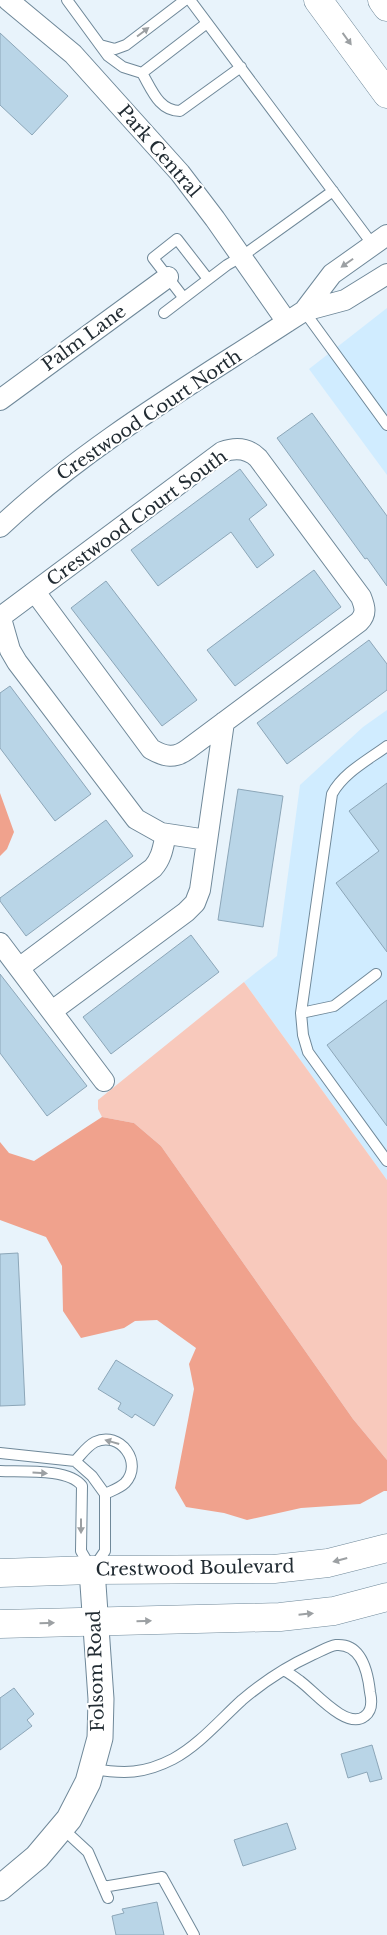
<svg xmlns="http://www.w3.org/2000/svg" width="387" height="1935" font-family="'Libre Baskerville',serif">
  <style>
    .built { fill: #d0ecff }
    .green { fill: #f8c9bc }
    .water { fill: #f0a28d }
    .building { fill: #b9d5e7; stroke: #8ca6b8 }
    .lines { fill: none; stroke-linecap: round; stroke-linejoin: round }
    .service-casing { stroke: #6f8899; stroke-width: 12 }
    .minor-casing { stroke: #6f8899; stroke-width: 22 }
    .tertiary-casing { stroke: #6f8899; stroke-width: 27 }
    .secondary-casing { stroke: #6f8899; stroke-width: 29 }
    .trunk-casing { stroke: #6f8899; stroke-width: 29 }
    .service { stroke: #fff; stroke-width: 10 }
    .minor { stroke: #fff; stroke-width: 20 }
    .tertiary { stroke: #fff; stroke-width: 25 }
    .secondary { stroke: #fff; stroke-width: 28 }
    .trunk { stroke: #fff; stroke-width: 28 }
    .oneway { fill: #9ca0a3 }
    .labels { text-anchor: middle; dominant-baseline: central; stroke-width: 4; stroke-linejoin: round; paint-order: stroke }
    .street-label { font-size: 18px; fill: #222c33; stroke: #fff }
  </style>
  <rect width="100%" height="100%" fill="#e8f3fb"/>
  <path class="built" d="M387,308V475L309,369Z
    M387,710V1180L244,982L277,956L300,785L363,727Z"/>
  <path class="green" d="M244,982L387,1180V1460L353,1419L161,1146L134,1123L102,1117L98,1109V1100Z"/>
  <path class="water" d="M0,793L14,832L7,849L0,856Z
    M102,1117L134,1123L161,1146L353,1419L387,1460V1491H384L360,1504L301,1508L247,1520L224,1513L186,1507L175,1488L194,1389L189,1364L196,1348L157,1320L135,1321L124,1328L81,1338L63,1311L62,1266L46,1237L0,1220V1142L9,1153L34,1161Z"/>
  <path class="building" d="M0,33L68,96L32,135L0,105Z
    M312,413L387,516V586L367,558L365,559L277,438Z
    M240,469L267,505L249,519L274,555L257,568L231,532L158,586L131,550Z
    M314,570L341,607L235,686L207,650Z
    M106,581L197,700L162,726L71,608Z
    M369,640L387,664V690L287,764L257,723Z
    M10,686L91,794L55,821L0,748V693Z
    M387,783V952L336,883L379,851L349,811Z
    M238,789L283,796L263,927L218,920Z
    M106,820L133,856L26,936L0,901V898Z
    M191,935L219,972L111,1054L83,1017Z
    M0,974L87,1086L47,1116L0,1053Z
    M387,1000V1126L327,1045Z
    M18,1253L25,1405L0,1406V1254Z
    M116,1360L173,1395L154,1426L135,1414L132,1418L118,1409L121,1403L98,1389Z
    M14,1688L34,1714L27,1720L32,1726L0,1750V1698Z
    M372,1745L382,1779L370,1782L367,1772L348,1778L341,1754Z
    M287,1823L296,1849L243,1866L234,1840Z
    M157,1902L164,1935H116L112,1916L124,1913L122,1909Z"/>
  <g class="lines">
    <defs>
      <path id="service" d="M67,0L108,56L123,67L142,73
        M190,0L373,245
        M207,23L142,73C152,90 159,111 180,111L241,67
        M100,45L115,49L126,45L185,0
        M183,297L153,258L177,239L208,279
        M304,311L387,425
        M164,313L227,265L241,257L333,191
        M387,746C368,760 343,773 332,794L301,1013L303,1035L308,1052L387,1161
        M301,1013L334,1006L376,974
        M0,1453L75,1461L92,1476L105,1494V1551L92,1570L81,1551L82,1486C69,1468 21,1472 0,1471
        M75,1461C81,1455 87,1446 95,1442C120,1430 144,1463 125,1483C120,1488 111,1491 105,1494
        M93,1769C124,1774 144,1774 173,1759C199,1745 220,1720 242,1700C262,1683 288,1666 312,1655C319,1652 329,1646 336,1645C362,1643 368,1673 370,1692C372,1701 372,1711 365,1716C347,1731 314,1691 300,1681C295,1677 290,1674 284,1670
        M62,1828L88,1852L108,1898
        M103,1887L162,1877L194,1935"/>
      <path id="minor" d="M8,0L73,54L180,173L215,219L287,322
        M304,311L332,274L387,235
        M0,400L168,277
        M0,527C86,446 189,386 287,322L304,311L345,300L387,274
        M0,615L10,650L17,662L136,819L161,833L207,840
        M2,616L222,452C236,447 248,448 258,458L361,597C365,607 367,614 359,622L188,749C175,759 165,757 151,749L35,592
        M0,943L104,1081
        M19,968L153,868C162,858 163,847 166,834
        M52,1011L186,912L195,903L200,890L224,722"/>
      <path id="tertiary" d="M0,1888L37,1857L69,1819L88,1782L100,1738L101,1699L92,1570"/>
      <path id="secondary" d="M0,1573L92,1570L274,1569L328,1563L387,1548
        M0,1624L280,1617L334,1611L387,1597"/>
      <path id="trunk" d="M318,0L387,94
        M382,0L387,7"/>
    </defs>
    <use href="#service" class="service-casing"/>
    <use href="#minor" class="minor-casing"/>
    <use href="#tertiary" class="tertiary-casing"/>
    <use href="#secondary" class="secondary-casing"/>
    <use href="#trunk" class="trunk-casing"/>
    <use href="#service" class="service"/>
    <use href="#minor" class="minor"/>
    <use href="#tertiary" class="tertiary"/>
    <use href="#secondary" class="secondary"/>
    <use href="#trunk" class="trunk"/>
  </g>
  <defs><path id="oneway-solid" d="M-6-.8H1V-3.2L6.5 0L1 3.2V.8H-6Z" transform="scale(1.25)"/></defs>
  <g class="oneway">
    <use href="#oneway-solid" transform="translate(143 32) rotate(-37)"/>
    <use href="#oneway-solid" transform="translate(347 39) rotate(54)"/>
    <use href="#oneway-solid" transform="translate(347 263) rotate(145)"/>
    <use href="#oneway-solid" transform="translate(112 1442) rotate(-164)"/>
    <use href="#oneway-solid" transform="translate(40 1473) rotate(3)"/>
    <use href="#oneway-solid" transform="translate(81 1526) rotate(90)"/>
    <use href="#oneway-solid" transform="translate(340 1560) rotate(165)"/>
    <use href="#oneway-solid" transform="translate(306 1614) rotate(-6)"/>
    <use href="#oneway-solid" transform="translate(144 1621) rotate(-2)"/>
    <use href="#oneway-solid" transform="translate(47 1623) rotate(-1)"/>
  </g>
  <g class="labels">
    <g class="street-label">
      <text transform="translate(159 151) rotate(49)">Park Central</text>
      <text transform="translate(84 338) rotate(-36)">Palm Lane</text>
      <text transform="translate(149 415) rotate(-34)">Crestwood Court North</text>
      <text transform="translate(137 518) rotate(-36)">Crestwood Court South</text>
      <text transform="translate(195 1568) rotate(-1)">Crestwood Boulevard</text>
      <text transform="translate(96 1671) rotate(-92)">Folsom Road</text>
    </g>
  </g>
</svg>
